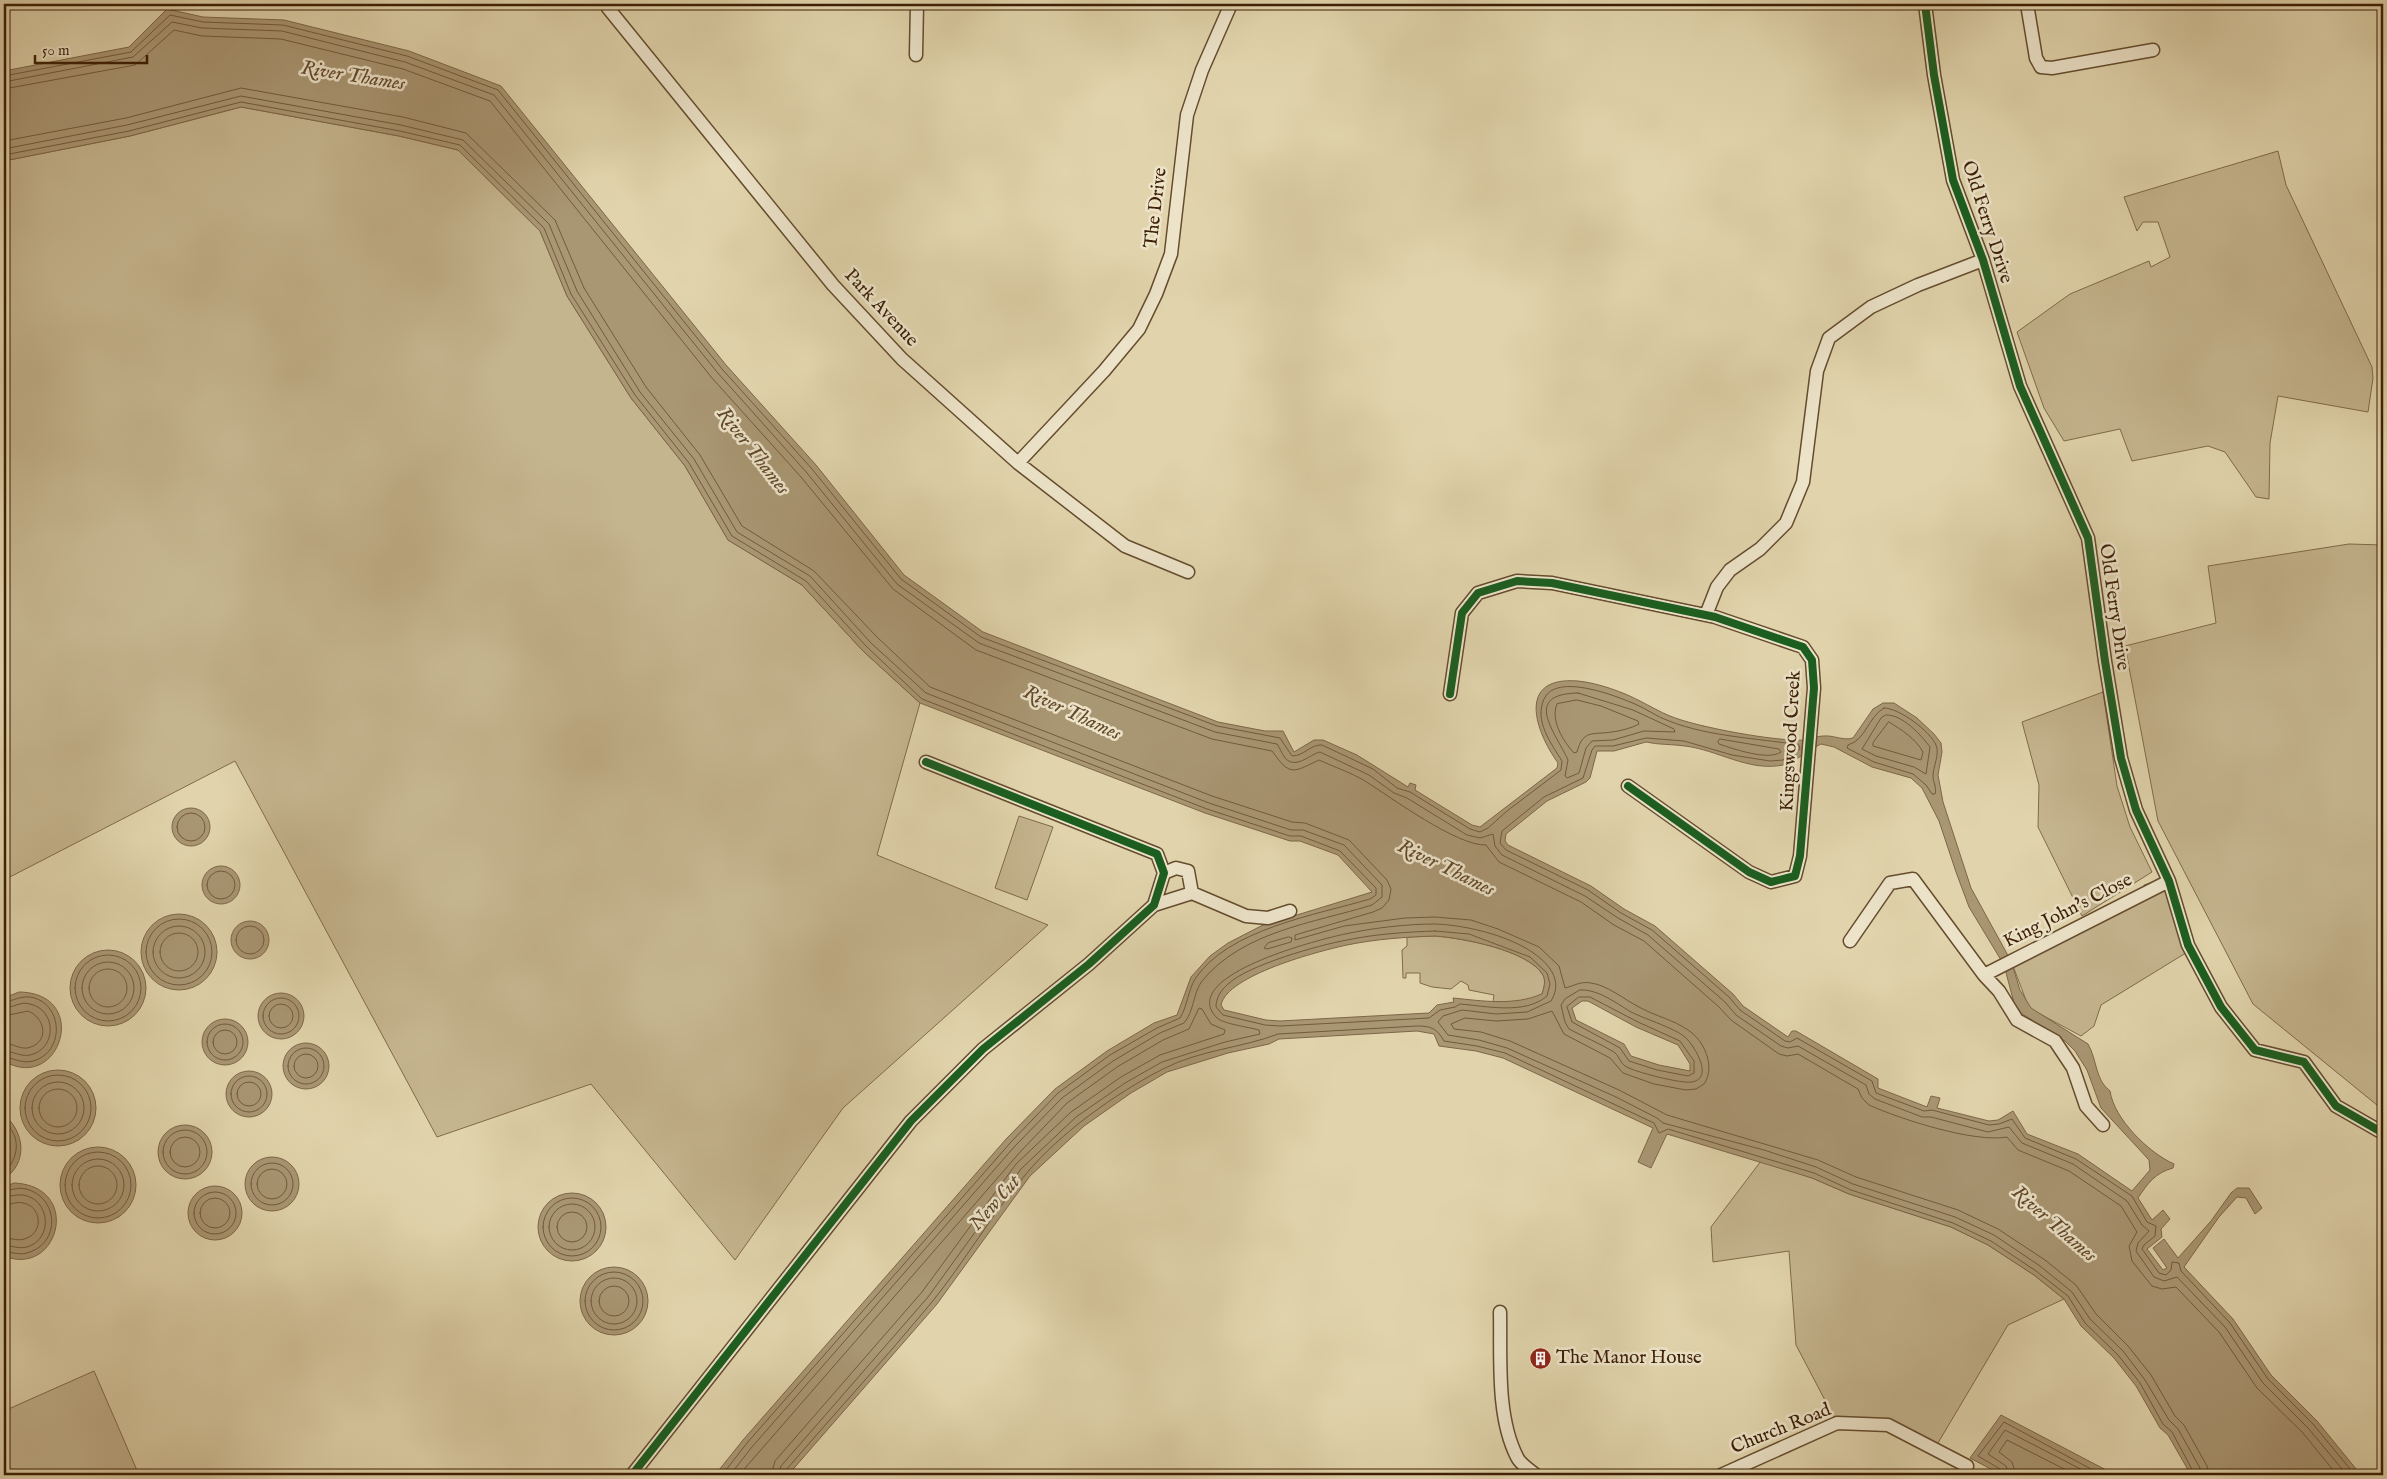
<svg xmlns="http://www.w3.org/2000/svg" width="2387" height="1479" font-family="'IM FELL English',serif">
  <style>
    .green { fill: #c5b58f; stroke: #806a4a }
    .water { fill: #a99673; stroke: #7d6647; fill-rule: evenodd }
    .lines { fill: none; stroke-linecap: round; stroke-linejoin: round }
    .shore { stroke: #725a3c; stroke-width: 1 }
    .minor-casing { stroke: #654c2e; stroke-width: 15 }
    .minor { stroke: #ece3c9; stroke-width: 12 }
    .cycleway-casing { stroke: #ece3c9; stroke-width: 11 }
    .cycleway { stroke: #1b5e20; stroke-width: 8 }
    .labels { text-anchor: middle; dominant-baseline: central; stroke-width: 5; stroke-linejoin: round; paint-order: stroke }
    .street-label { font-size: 19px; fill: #3c1f04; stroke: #ece3c9 }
    .poi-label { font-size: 19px; fill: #3c1f04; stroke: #ece3c9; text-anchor: start }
    .water-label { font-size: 20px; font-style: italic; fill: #62492b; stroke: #ece3c9 }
  </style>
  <rect width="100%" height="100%" fill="#e1d4ac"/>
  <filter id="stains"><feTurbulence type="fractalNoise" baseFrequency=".004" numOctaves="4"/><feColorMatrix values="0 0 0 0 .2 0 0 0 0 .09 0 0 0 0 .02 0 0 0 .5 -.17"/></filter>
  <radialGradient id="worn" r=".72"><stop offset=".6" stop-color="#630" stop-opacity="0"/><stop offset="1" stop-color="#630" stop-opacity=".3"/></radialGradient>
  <path class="green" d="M241,107L399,136L458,150L540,231L567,296L631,398L685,466L728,540L802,585L863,651L920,703L877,855L1048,925L843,1108L735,1260L591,1084L437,1137L235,761L4,880V161L130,136Z
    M2278,151L2286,185L2372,367L2373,378L2368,412L2278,396L2270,443L2269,499L2256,497L2225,452L2208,446L2132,461L2120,429L2064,441L2044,408L2017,332L2070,294L2149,261L2151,267L2170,257L2158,222H2143L2137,231L2124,197Z
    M2349,544L2383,545V1110L2253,1004L2158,821L2125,646L2216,623L2208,566Z
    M2103,692L2117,786L2130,827L2152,872L2082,916L2038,827L2039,785L2022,722Z
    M1019,816L1053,827L1027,900L995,888Z
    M2159,880L2165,888L2194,948L2101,1005L2094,1026L2081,1036L2029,1008L2013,966L2144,889V885Z
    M1435,936C1462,938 1528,950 1543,975C1546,981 1544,988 1542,994L1526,1001L1493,1002L1494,995L1469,990L1468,985L1461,981L1451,989L1432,987L1420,983V973H1406V978H1403L1402,950L1407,946V937Z
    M1761,1161L1812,1178L1849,1194L1951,1227L1988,1245L2034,1275L2064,1299L2008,1325L1935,1448L1888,1425L1837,1423L1796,1345L1789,1251L1713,1262L1711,1227Z
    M94,1371L139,1475H4V1411Z"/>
  <path class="water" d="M167,9L203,17L284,20L409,51L501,86L726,365L816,465L904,575L983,632L1218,722L1265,731H1283L1294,752L1314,740H1323L1357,755L1408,787L1410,783L1416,785L1415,790L1472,825L1480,827L1557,768L1558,763C1535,731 1516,676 1578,681C1598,683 1623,692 1640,701C1650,706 1660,712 1670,716C1696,727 1778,742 1805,740C1811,739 1817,736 1823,736C1834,735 1843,741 1853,738L1873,709L1883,703H1894L1917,718L1934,734L1941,743L1942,752L1938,775L1943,802L1971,888L2011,961L2020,990L2031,1008L2088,1044C2097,1059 2095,1080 2110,1091C2114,1119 2149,1153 2174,1164L2173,1168C2155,1173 2148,1183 2138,1198L2152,1220L2163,1210L2170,1219L2161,1229L2162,1237L2147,1249L2163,1270L2167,1268L2153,1248L2164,1239L2178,1258L2211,1221L2231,1193L2237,1188H2249L2262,1208L2255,1214L2246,1198L2237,1197L2219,1217L2184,1267L2233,1319L2271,1375L2317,1421L2361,1475H2191L2168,1435L2160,1428L2136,1386L2114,1358L2081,1326L2064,1299L2034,1275L1988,1245L1951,1227L1849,1194L1812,1178L1667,1134L1651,1168L1638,1162L1653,1128L1503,1058L1476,1051L1439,1046L1434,1034L1417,1031L1279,1039L1269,1044L1228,1053L1167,1072L1131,1093L1084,1126L1030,1176L937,1304L788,1475H715L743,1440L1007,1138L1055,1089L1107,1051L1154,1023L1177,1015L1191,977L1210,956L1228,943L1261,926L1372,892L1338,855L1300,841H1290L1205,813L920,703L863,651L802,585L728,540L685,466L631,398L567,296L540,231L458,150L399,136L241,107L130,136L4,161V71L129,47ZM1646,742C1659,745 1672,744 1685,746C1718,750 1749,772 1783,765C1793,763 1810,749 1821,744L1834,747L1872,767L1911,778L1922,788L1939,821L1956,872L1969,907L2004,965L2014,1003L2019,1012L2065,1041L2075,1051L2087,1070L2101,1108L2149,1160L2150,1170L2132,1191L2078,1154L2027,1134L2013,1111L1998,1120L1989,1121L1937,1108L1940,1098L1931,1096L1927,1107L1878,1088V1079L1796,1031H1792L1788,1037L1743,1006L1733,994L1655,926L1624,909L1591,886L1508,845L1505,841L1506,834L1547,801L1586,782L1590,778L1597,751H1614ZM1435,936C1462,938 1528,950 1543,975C1546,981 1544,988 1542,994C1513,1006 1484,1001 1453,998L1454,1002L1437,1005L1429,1013L1280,1021L1266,1020L1224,1010L1221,1005C1227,975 1319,951 1347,945C1376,939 1406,937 1435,936ZM1582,1001H1588L1636,1027L1678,1045L1690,1064V1071L1659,1065L1631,1056L1624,1044L1576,1020L1572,1008Z
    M172 827a19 19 0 1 1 38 0a19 19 0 1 1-38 0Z
    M202 885a19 19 0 1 1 38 0a19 19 0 1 1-38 0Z
    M141 952a38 38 0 1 1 76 0a38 38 0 1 1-76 0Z
    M231 940a19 19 0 1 1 38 0a19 19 0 1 1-38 0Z
    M70 988a38 38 0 1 1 76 0a38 38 0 1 1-76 0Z
    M19,992C92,993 60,1094 4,1061V998Z
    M258 1016a23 23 0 1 1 46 0a23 23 0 1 1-46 0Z
    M202 1042a23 23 0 1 1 46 0a23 23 0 1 1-46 0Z
    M283 1066a23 23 0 1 1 46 0a23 23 0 1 1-46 0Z
    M20 1108a38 38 0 1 1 76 0a38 38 0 1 1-76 0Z
    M226 1094a23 23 0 1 1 46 0a23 23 0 1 1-46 0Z
    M4,1115C25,1132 28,1163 4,1179Z
    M158 1152a27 27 0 1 1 54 0a27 27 0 1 1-54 0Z
    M60 1185a38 38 0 1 1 76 0a38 38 0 1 1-76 0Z
    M245 1184a27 27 0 1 1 54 0a27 27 0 1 1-54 0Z
    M14,1183C83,1186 59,1278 4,1256V1187Z
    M188 1213a27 27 0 1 1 54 0a27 27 0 1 1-54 0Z
    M538 1227a34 34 0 1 1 68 0a34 34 0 1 1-68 0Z
    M580 1301a34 34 0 1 1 68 0a34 34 0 1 1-68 0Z
    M2001,1415L2108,1471L2107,1475H2002L1970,1458Z"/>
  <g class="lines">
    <path class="shore" d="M4,76L131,52L170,15L203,22L283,25L407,56L498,90L722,369L812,469L901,579L981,637L1217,726L1280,738L1292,756C1304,756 1311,744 1322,745L1373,769L1397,788L1410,792L1470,829L1480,832L1488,828L1507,811L1561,770L1562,761C1551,743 1534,721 1544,699C1556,672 1616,696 1635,704C1647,709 1657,717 1669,721C1710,737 1757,738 1799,745L1800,749L1783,760L1770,761L1732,755L1684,741L1646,738L1613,746H1595L1592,750L1583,778L1544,797L1502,831L1500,843L1506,850L1588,890L1621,913L1652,930L1729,997L1740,1010L1785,1041L1790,1042L1797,1038L1872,1081L1876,1093L1924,1111L1932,1110L1989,1125L1999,1124L2012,1119L2025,1138L2076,1159L2132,1196L2147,1222L2156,1226L2155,1236L2144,1245L2142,1249L2159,1273L2166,1275L2171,1270L2172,1262L2179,1263L2181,1271L2230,1323L2268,1379L2313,1424L2355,1475
      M4,82L133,57L172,22L202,28L282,31L405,62L494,95L717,372L807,473L897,584L979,643L1215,732L1277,744C1280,748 1282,754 1285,758C1296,770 1310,754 1320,752L1369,775L1394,793L1407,798L1467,835L1480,838L1493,834L1495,846L1502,855L1585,896L1618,918L1648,935L1725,1002L1736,1015L1781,1046L1788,1048L1798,1046L1866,1085L1869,1094L1875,1099L1922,1117H1931L1988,1132L2009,1127L2022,1143L2073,1164L2127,1201L2142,1225L2149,1231L2138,1243L2136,1251L2154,1277L2164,1281L2177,1277L2225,1327L2263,1383L2308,1428L2347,1475
      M4,89L135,65L174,30L202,36L281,39L403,69L490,101L712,378L801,477L893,589L976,650L1212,739L1272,751C1290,776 1292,773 1319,760C1334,767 1350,772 1365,781C1392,798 1457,846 1486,845L1499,862L1581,902L1614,925L1644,941L1719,1007L1731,1020L1779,1054L1787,1056L1798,1054L1858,1089L1862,1098L1869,1105C1900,1119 1974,1143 2007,1137L2018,1150L2069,1171L2121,1206L2137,1232L2129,1246L2132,1261L2152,1286L2162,1289L2176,1287L2219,1332L2257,1388L2303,1433L2337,1475
      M4,141L126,118L241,88L403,117L466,133L555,220L584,288L646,387L700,455L742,526L814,571L877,637L930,687L1212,796L1292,822L1305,823L1349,840L1387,880L1391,889L1389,900L1382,908L1373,912L1295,935V940L1344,926L1405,918L1435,917L1471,920L1498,929L1539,947L1559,966L1565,988C1574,986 1580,981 1591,983C1607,985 1625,1000 1639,1007C1655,1016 1674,1020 1688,1030C1704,1040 1716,1067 1704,1084L1696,1089L1686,1090L1654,1084L1623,1073L1610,1058L1564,1034L1552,1011L1528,1019L1496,1021L1465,1018L1451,1024L1454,1029L1481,1032L1510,1041L1619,1090L1667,1115L1818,1160L1856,1177L1958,1210L1998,1229L2045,1260L2076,1285L2096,1314L2128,1346L2151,1375L2175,1416L2184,1425L2207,1466L2209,1475
      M4,149L127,125L241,96L401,125L463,140L549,224L577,291L640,392L694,459L737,532L810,576L871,643L926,693L1209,803L1291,830H1303L1344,845L1382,885V897L1372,905C1314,923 1243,931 1202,981C1193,993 1194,1012 1184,1023L1160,1033L1113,1061L1062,1098L1015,1146L752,1447L730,1475
      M4,155L129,131L241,102L400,131L460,145L544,228L571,294L635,395L689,463L732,536L806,581L867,647L922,699L1207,809L1290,836H1301L1340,851L1376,888V895L1370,899C1316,915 1228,929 1195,979C1188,991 1187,1007 1180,1018L1157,1028L1110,1055L1058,1093L1011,1142L747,1443L722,1475
      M1578,693L1633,710L1674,729L1675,732L1644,731L1613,740L1592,741L1586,748L1579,773L1567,778L1565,776L1568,760C1556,733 1521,694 1578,693Z
      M1577,700L1601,706L1638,721L1639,724C1632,728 1620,731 1612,732C1593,735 1583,729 1577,752L1574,753C1563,741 1550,720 1557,704Z
      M1884,708C1899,708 1930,731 1936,745C1940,755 1933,766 1933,776C1933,782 1937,788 1935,794H1932L1926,785L1913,774L1874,762L1847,748L1848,745C1866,740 1868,717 1884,708Z
      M1886,715C1902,714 1921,735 1930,747L1926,774L1914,767L1876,756L1862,749L1881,718Z
      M1889,722C1902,730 1916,739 1923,752L1921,760L1873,746V743Z
      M1720,739L1779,749L1781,752C1768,761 1734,749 1719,744L1718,742Z
      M177 827a14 14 0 1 1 28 0a14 14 0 1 1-28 0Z
      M207 885a14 14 0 1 1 28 0a14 14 0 1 1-28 0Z
      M146 952a33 33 0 1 1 66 0a33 33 0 1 1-66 0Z
      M153 952a26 26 0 1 1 52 0a26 26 0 1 1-52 0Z
      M236 940a14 14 0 1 1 28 0a14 14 0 1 1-28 0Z
      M1435,931L1469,934L1530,957L1547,973L1550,984L1547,996C1525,1015 1486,1006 1460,1004L1455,1007L1440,1010L1429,1018L1280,1026L1265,1025L1223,1015L1216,1007C1216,998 1221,990 1228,984C1248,965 1319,945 1347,940C1376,934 1406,932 1435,931Z
      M160 952a19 19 0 1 1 38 0a19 19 0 1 1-38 0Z
      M1289,937L1292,938L1291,942L1267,949L1264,948L1268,943Z
      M75 988a33 33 0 1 1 66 0a33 33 0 1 1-66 0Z
      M82 988a26 26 0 1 1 52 0a26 26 0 1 1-52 0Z
      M89 988a19 19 0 1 1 38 0a19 19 0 1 1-38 0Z
      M1580,990C1598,989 1616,1003 1631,1012C1645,1019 1677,1029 1686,1038C1695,1047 1714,1078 1692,1082C1682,1084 1634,1072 1625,1066C1620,1063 1619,1055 1614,1052C1599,1043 1584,1037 1569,1029L1565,1022L1561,1005L1565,999Z
      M1579,997H1590L1638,1022L1680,1041L1694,1061V1073L1688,1076L1657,1070L1629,1061L1620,1048L1572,1022L1567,1007Z
      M263 1016a18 18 0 1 1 36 0a18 18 0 1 1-36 0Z
      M4,1002C13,1001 20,996 30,997C63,1002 66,1052 33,1061C22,1064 14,1058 4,1057
      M269 1016a12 12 0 1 1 24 0a12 12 0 1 1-24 0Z
      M4,1008C13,1008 20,1001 30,1004C57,1010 57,1049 30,1055C20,1057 13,1051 4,1051
      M4,1016L28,1011C44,1017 50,1040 31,1047C21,1051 13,1043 4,1043
      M207 1042a18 18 0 1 1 36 0a18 18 0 1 1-36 0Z
      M213 1042a12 12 0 1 1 24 0a12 12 0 1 1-24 0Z
      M288 1066a18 18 0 1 1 36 0a18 18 0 1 1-36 0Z
      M294 1066a12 12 0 1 1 24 0a12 12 0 1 1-24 0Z
      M25 1108a33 33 0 1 1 66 0a33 33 0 1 1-66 0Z
      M231 1094a18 18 0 1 1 36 0a18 18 0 1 1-36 0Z
      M32 1108a26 26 0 1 1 52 0a26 26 0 1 1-52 0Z
      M237 1094a12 12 0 1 1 24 0a12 12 0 1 1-24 0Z
      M39 1108a19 19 0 1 1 38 0a19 19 0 1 1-38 0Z
      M4,1122C22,1136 19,1158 4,1173
      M163 1152a22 22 0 1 1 44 0a22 22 0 1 1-44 0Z
      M170 1152a15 15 0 1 1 30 0a15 15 0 1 1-30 0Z
      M65 1185a33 33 0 1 1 66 0a33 33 0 1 1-66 0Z
      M72 1185a26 26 0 1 1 52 0a26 26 0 1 1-52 0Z
      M251 1184a21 21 0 1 1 42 0a21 21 0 1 1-42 0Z
      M79 1185a19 19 0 1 1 38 0a19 19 0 1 1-38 0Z
      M257 1184a15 15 0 1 1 30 0a15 15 0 1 1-30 0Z
      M4,1191C12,1190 18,1187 26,1189C58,1197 61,1241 30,1252C21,1256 13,1252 4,1252
      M194 1213a21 21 0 1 1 42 0a21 21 0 1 1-42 0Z
      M4,1197C10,1197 16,1194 23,1195C50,1199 54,1239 27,1247C19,1249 12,1246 4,1245
      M200 1213a15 15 0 1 1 30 0a15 15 0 1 1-30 0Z
      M543 1227a29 29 0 1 1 58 0a29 29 0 1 1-58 0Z
      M549 1227a23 23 0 1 1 46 0a23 23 0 1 1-46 0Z
      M4,1205C10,1205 17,1201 23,1203C41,1206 44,1231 27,1238C19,1242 12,1238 4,1238
      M557 1227a15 15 0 1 1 30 0a15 15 0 1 1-30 0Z
      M585 1301a29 29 0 1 1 58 0a29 29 0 1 1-58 0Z
      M591 1301a23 23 0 1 1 46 0a23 23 0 1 1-46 0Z
      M599 1301a15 15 0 1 1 30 0a15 15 0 1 1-30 0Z
      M739,1475L1021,1151L1067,1103L1117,1067L1163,1040L1189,1029L1199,1008L1202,1009L1211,1024L1225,1030L1224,1034L1160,1055L1121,1077L1071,1112L1016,1164L922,1292L775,1461L771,1475
      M778,1475L781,1466L928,1297L1021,1169L1076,1117L1125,1083L1162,1062L1225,1042L1260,1034L1259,1030C1249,1027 1222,1024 1216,1017C1178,975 1321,939 1345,934C1373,928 1406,924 1435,924C1467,925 1517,937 1541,959C1554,970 1561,985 1551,1001L1527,1012L1496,1014L1462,1010L1443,1016L1438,1022L1448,1035L1479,1040L1507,1048L1616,1097L1657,1118L1663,1123L1764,1150L1816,1167L1853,1184L1955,1217L1994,1235L2040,1266L2072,1292L2090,1319L2123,1351L2145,1380L2169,1420L2178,1429L2200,1468L2201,1475
      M784,1475L786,1470C834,1414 885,1359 932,1302C965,1261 992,1214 1026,1174C1060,1133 1116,1093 1163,1069C1199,1050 1242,1048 1278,1034L1417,1026C1432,1026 1437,1029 1444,1041L1477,1046L1505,1053L1654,1123L1659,1133L1668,1129L1814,1173L1851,1190L1953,1223L1991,1241L2036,1271L2068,1296L2085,1323L2118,1355L2140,1383L2163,1424L2172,1432L2195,1475
      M2003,1475L2000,1469L1978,1456L2004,1422L2102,1475
      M2009,1475L2006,1466L1988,1454L2005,1430L2092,1475
      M2016,1475L2012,1462L1999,1452L2007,1440L2076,1475"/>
    <defs>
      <path id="minor" d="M607,4L608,8L833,285L902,359L1018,463L1125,546L1188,572
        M1925,4L1934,75L1953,180L1983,260L2020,386L2088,538L2105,661L2121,758L2136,810L2169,881L2188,945L2221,1007L2255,1050L2304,1062L2336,1106L2383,1133
        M2027,4L2036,58L2041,67L2052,68L2153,50
        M916,55L917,4
        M1018,463L1104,371L1139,329L1156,294L1171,254L1187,115L1202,70L1231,4
        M1706,615L1717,587L1730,570L1760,549L1786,523L1803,482L1817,371L1829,338L1871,307L1918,285L1983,260
        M1450,694L1462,613L1478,593L1517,581L1552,583L1715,617L1803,647L1812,660L1814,688L1800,856L1795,876L1771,882L1749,872L1628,786
        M1164,873L1176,868L1188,871L1192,893
        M1154,905L1192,893L1246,916L1268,918L1290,911
        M1850,941L1890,883L1913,879L1984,975
        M2103,1125L2086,1106L2073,1068L2055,1041L2017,1020L1999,991L1984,975L2169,881
        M1500,1312C1501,1357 1496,1416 1517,1457C1520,1464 1530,1470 1536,1475
        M632,1475L911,1121L983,1049L1089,964L1154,905L1164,873L1157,854L926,762
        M1721,1475L1837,1423L1888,1425L1967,1466"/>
    </defs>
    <use href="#minor" class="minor-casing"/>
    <use href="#minor" class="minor"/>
    <defs>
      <path id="cycleway" d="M1925,4L1934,75L1953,180L1983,260L2020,386L2088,538L2105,661L2121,758L2136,810L2169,881L2188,945L2221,1007L2255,1050L2304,1062L2336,1106L2383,1133
        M1450,694L1462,613L1478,593L1517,581L1552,583L1715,617L1803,647L1812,660L1814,688L1800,856L1795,876L1771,882L1749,872L1628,786
        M632,1475L911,1121L983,1049L1089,964L1154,905L1164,873L1157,854L926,762"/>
    </defs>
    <use href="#cycleway" class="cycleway-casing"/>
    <use href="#cycleway" class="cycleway"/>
  </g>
  <defs>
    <symbol id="building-disc" viewBox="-11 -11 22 22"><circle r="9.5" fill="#8f2418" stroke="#ece3c9"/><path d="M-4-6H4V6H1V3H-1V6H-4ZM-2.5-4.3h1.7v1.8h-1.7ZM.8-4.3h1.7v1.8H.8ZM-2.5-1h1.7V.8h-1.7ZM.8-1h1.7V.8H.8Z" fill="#fff"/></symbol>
  </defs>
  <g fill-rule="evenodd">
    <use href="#building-disc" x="1528" y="1346" width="25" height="25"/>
  </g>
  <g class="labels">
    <g class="street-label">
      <text transform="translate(1156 208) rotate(-83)">The Drive</text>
      <text transform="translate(1987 222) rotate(72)">Old Ferry Drive</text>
      <text transform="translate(881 308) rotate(47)">Park Avenue</text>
      <text transform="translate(2114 607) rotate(82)">Old Ferry Drive</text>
      <text transform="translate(1791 741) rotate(-87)">Kingswood Creek</text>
      <text transform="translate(2068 911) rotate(-27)">King John's Close</text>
      <text transform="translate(1781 1429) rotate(-22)">Church Road</text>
    </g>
    <g class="poi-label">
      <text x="1556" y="1358">The Manor House</text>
    </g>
    <g class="water-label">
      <text transform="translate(353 76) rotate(9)">River Thames</text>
      <text transform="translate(753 451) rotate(52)">River Thames</text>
      <text transform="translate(1072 713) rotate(25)">River Thames</text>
      <text transform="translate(1446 868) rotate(26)">River Thames</text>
      <text transform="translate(995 1203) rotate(-49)">New Cut</text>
      <text transform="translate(2054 1224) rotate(41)">River Thames</text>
    </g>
  </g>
  <rect width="2387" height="1479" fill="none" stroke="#e1d4ac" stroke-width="20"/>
  <rect x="5" y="5" width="2377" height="1469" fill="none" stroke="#3c1f04" stroke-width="2.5"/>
  <rect x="10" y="10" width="2367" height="1459" fill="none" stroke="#3c1f04"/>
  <path d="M35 55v8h112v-8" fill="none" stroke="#3c1f04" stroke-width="2.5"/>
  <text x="42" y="55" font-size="15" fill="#3c1f04" stroke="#ece3c9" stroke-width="4" paint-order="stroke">50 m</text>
  <rect width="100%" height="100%" filter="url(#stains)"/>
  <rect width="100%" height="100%" fill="url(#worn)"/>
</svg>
